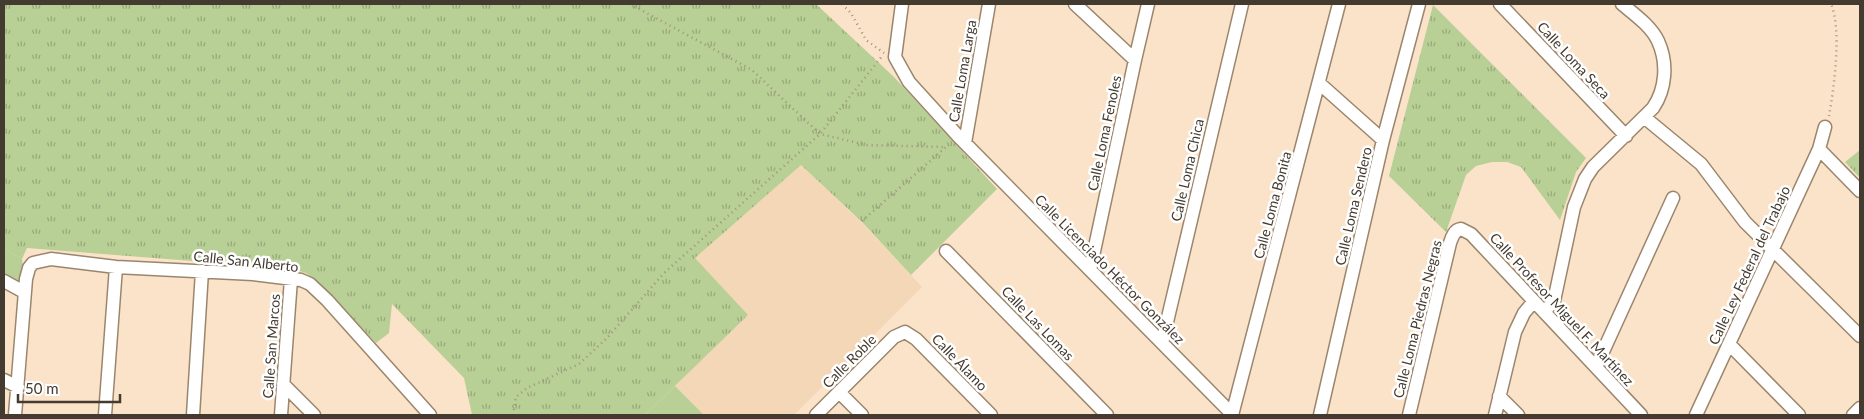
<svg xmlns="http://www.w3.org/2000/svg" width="1864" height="419" font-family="Lato,sans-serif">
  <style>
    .built { fill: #f3d7b6 }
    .grass { fill: url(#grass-tufts) }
    .park { fill: #b8cf95 }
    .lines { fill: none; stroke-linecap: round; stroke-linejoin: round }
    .street-casing { stroke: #9b866d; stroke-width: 15 }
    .path { stroke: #a2927f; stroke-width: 2.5; stroke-dasharray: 1 4; stroke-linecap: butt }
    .street { stroke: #fff; stroke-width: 12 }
    .labels { text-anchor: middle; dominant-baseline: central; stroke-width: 5; stroke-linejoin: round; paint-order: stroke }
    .street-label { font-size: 14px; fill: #443b30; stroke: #fff }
  </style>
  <defs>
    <pattern id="grass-tufts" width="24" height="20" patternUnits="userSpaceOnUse" patternTransform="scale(1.25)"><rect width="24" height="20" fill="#b8cf95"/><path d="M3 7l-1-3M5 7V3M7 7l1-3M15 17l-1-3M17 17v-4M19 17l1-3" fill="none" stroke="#97a97a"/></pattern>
  </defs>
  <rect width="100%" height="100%" fill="#fae3c9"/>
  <path class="built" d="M801,165L863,224L922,287L794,415H704L675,386L747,315L695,258Z"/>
  <path class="grass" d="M4,4H816L894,77L997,189L911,275L863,223L801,165L695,258L748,315L645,415H472L464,378L392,304L389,333L376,343L316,280L306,273L293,269L27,248L22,259L4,249Z
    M1433,5L1586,158L1576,172L1560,220L1521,167L1507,162H1492L1476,166L1466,175L1446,232L1389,176Z
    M1860,150V178L1845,162Z"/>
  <path class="park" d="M4,249L22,259L24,272L20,281L4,274Z
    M675,386L704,415H645Z"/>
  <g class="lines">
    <defs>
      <path id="street" d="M902,4L895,57L909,82L958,136L1233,415
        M1075,4L1135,60
        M1500,4L1626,136
        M1319,83L1383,140
        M1644,117L1701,164L1745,222L1860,336
        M965,143L989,4
        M1819,149L1860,191
        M946,251L1107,415
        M1090,270L1135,60L1148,4
        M4,281L24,292
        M1544,312L1554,301L1574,207L1585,179L1593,167L1653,108C1666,89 1668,63 1658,41C1651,26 1634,14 1622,4
        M1162,343L1242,4
        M1729,344L1799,415
        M1596,367L1673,198
        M4,380L18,387
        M283,384L314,415
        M839,392L862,415
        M1499,396L1518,415
        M15,415L26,279L29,268L33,263L51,259L116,267L253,274L301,280L310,284L327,300L430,415
        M105,415L116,267
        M193,415L202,271
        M281,415L291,279
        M816,415L894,337L905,332L916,339L991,415
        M1232,415L1339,4
        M1320,415L1383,140L1419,4
        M1409,415L1450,243C1452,237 1454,230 1461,229L1471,234L1641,415
        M1495,415L1515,332L1524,313L1534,301
        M1696,415L1819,149L1825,127
        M1853,415L1860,408"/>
    </defs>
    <use href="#street" class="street-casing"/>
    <path class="path" d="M630,4L752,70L820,134L867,145L946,147
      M842,4L851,13L866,40L884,53
      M1829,116C1834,88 1842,30 1831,4
      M862,221L946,147
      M513,415L516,397L527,388L579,364L607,338L664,273L820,134L883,55"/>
    <use href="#street" class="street"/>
  </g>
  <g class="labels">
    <g class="street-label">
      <text transform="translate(1574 60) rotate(47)">Calle Loma Seca</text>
      <text transform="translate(962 71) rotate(-80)">Calle Loma Larga</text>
      <text transform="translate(1104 133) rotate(-78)">Calle Loma Fenoles</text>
      <text transform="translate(1187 170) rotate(-77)">Calle Loma Chica</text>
      <text transform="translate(1272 205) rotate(-75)">Calle Loma Bonita</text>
      <text transform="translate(1353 206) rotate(-77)">Calle Loma Sendero</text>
      <text transform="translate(246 261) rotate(6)">Calle San Alberto</text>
      <text transform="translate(1749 265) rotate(-65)">Calle Ley Federal del Trabajo</text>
      <text transform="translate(1110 269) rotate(45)">Calle Licenciado Héctor González</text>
      <text transform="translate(1562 309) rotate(47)">Calle Profesor Miguel F. Martínez</text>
      <text transform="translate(1417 319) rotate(-76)">Calle Loma Piedras Negras</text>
      <text transform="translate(1038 323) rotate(46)">Calle Las Lomas</text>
      <text transform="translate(271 346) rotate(-86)">Calle San Marcos</text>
      <text transform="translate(849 361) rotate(-45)">Calle Roble</text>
      <text transform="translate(960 362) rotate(46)">Calle Álamo</text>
    </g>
  </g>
  <rect width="1864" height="419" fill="none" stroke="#443b30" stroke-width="10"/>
  <path d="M18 394v8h102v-8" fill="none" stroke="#443b30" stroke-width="2.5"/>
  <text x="25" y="394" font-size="15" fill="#443b30" stroke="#ffffff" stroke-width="4" paint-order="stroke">50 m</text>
</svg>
